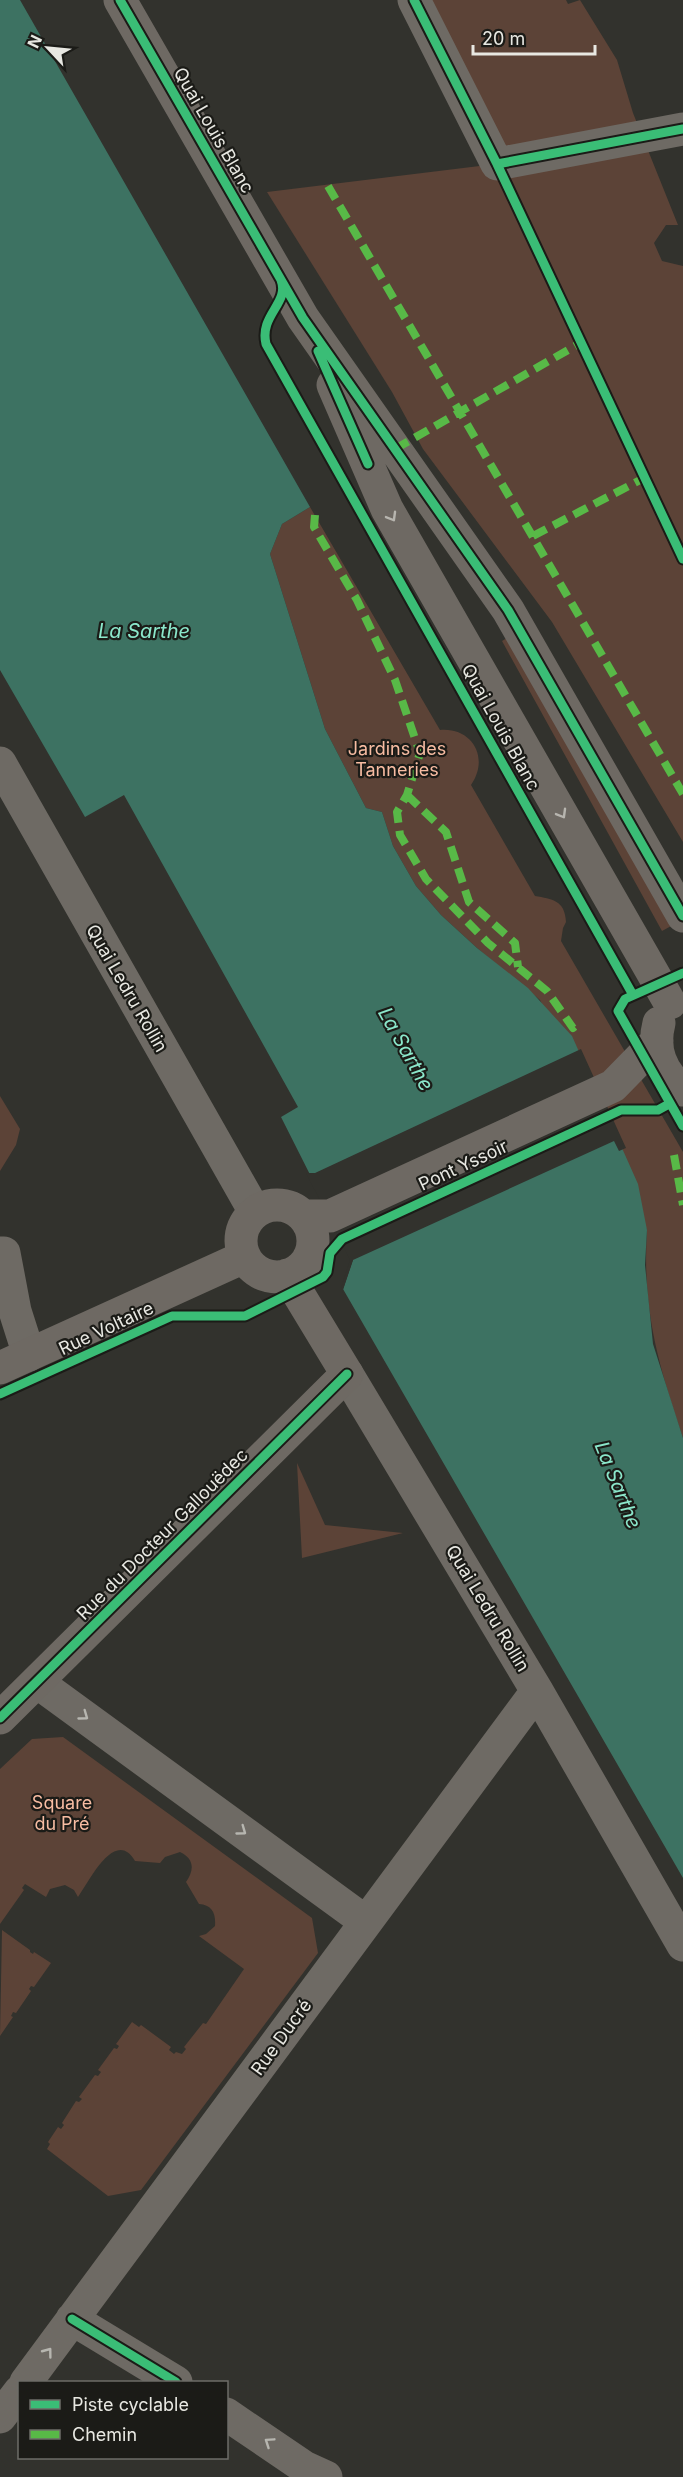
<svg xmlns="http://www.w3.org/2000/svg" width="683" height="2477" font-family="Inter,sans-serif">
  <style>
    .green { fill: #5c4337 }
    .water { fill: #3d7262 }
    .pier { fill: #32322d }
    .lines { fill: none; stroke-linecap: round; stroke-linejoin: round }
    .minor { stroke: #6e6a64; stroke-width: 33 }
    .major { stroke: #6e6963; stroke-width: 33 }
    .quiet { stroke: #58b947; stroke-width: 8; stroke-dasharray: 15 8; stroke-linecap: butt }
    .cycleway-casing { stroke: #1b1b17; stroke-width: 13 }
    .cycleway { stroke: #3abd76; stroke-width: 9 }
    .oneway { stroke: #b7b5af }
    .oneway2 { stroke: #b7b6b0 }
    .labels { text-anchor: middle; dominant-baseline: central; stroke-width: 4.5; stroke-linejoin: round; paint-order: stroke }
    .street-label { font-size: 18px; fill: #e8e8e2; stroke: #1b1b17 }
    .park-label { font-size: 18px; fill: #f7bca2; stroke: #1b1b17 }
    .water-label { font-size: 20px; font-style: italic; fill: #8be7cb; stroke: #1b1b17 }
  </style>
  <rect width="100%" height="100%" fill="#32322d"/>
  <path class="green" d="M414,0H566L568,4L580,0L617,60L633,113L678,225H666L654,243L662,261L683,266V842L552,622L423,449L392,392L267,192L496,164Z
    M310,507L440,730C472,727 490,758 471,785L535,896C552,899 565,900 566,922L563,928L561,941L683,1152V1438C658,1364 642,1309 647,1230L540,1000L477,948L441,915L416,886L393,846L382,812L366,808L325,729L270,554L282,524Z
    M507,638L673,925L662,931L502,641Z
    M0,1096L20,1129L16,1145L0,1171Z
    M297,1463L325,1525L403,1533L302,1558Z
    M63,1737L312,1918L318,1953L141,2190L108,2196L47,2149L50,2144L48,2142L58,2127L61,2129L64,2125L62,2123L76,2101L79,2102L82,2099L79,2097L95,2075L98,2076L101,2072L98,2070L114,2048L117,2049L119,2046L116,2044L132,2022L139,2027L141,2025L171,2047L169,2050L174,2054L176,2052L182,2054L186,2049L184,2047L203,2023L206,2024L244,1969L199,1936L206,1934L215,1926C216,1913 212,1905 199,1904L186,1882C194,1871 195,1859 180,1852L165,1857L160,1863L135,1861C115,1827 89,1882 78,1897L74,1890L65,1885L50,1889L46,1897L25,1884L22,1888L24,1890L0,1924V1769L32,1739Z
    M2,1930L30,1950V1952L33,1954L34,1952L51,1963L34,1987L31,1986L29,1989L31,1991L16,2013L13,2012L11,2016L13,2017L0,2036Z"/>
  <path class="water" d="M0,0H20L310,507L282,524L270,554L325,729L366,808L382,812L393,846L416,886L441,915L477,948L528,988L572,1036L638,1184L647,1230L645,1265L653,1344L683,1438V1878L343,1289L353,1260L281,1117L298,1107L124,795L85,817L0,670Z"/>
  <path class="pier" d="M581,1049L626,1148L619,1151L614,1141L353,1260L342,1293L341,1288L350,1260L306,1173H315Z"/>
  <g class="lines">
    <path class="minor" d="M414,0L497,164L683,129
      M0,763L255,1212
      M0,1253H4L15,1311L29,1355
      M347,1374L537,1691L683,1945
      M37,1682L366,1922
      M72,2319L176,2382
      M26,2382L537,1691
      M226,2414L304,2467L326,2477
      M0,2417L20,2391"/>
    <path class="major" d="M120,0L303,318L508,610L683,916
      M333,385L387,509L670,1003
      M659,1023C652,1050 661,1073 683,1090
      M241 1241a36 36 0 1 1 72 0a36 36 0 1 1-72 0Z
      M303,1216H330L613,1086L657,1041
      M0,1368L244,1257
      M0,1718L347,1374L287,1275"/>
    <path class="quiet" d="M328,186L683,794
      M395,449L582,342
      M315,515L314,527L357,600L395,680L420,753L407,795L397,812L400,835L426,879L488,943L547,991L573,1028L579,1023
      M533,536L646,477
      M407,795L446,832L469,902L515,943L518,967
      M674,1155L683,1205"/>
    <defs>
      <path id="cycleway" d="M120,0L303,318L508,610L683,916
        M414,0L497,164L683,559
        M497,164L683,129
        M281,280C290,303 259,315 266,344L633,995
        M318,351L368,464
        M683,973L625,999L618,1011L683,1126
        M0,1394L172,1316H245L323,1277L327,1272L330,1253L342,1239L621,1110H658L669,1104
        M0,1718L347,1374
        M72,2319L176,2382"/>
    </defs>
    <use href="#cycleway" class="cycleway-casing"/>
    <use href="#cycleway" class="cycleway"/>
  </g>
  <defs><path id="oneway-chevron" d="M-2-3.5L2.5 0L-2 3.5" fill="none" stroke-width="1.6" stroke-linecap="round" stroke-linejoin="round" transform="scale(1.5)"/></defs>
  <g class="oneway">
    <use href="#oneway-chevron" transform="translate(392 517) rotate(60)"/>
    <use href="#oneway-chevron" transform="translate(562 814) rotate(60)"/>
  </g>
  <g class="oneway2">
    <use href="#oneway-chevron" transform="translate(84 1716) rotate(36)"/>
    <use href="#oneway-chevron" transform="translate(242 1831) rotate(36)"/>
    <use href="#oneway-chevron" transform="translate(48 2352) rotate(-53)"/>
    <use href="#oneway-chevron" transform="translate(269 2442) rotate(-146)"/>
  </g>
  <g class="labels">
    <g class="street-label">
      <text transform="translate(214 130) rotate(60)">Quai Louis Blanc</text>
      <text transform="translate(501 727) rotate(61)">Quai Louis Blanc</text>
      <text transform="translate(127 988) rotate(60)">Quai Ledru Rollin</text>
      <text transform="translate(463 1165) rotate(-25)">Pont Yssoir</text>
      <text transform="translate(106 1328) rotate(-25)">Rue Voltaire</text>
      <text transform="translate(162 1534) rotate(-45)">Rue du Docteur Gallouëdec</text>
      <text transform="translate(488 1608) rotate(59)">Quai Ledru Rollin</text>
      <text transform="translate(281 2037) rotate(-54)">Rue Ducré</text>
    </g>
    <g class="park-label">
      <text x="397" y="748">Jardins des<tspan x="397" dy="21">Tanneries</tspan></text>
      <text x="62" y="1802">Square<tspan x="62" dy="21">du Pré</tspan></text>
    </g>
    <g class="water-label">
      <text x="144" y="631">La Sarthe</text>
      <text transform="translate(406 1049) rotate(61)">La Sarthe</text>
      <text transform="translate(618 1485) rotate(68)">La Sarthe</text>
    </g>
  </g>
  <rect x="18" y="2381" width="210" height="78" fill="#1b1b17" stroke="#6d6d68" stroke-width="1.5"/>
  <rect x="30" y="2400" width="30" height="9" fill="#3abd76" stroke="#6d6d68" stroke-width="1.5"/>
  <text x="72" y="2411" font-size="18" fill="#e8e8e2">Piste cyclable</text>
  <rect x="30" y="2430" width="30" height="9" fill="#58b947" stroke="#6d6d68" stroke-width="1.5"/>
  <text x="72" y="2441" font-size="18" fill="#e8e8e2">Chemin</text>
  <g transform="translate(48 48) rotate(296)" stroke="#1b1b17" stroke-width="4.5" paint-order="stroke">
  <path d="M0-4.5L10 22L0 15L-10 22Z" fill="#e8e8e2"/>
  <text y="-9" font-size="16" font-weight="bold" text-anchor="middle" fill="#e8e8e2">N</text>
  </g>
  <path d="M473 45v9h122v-9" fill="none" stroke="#e8e8e2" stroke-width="3"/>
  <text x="482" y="45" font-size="18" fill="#e8e8e2" stroke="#1b1b17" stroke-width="4.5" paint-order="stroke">20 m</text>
</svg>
